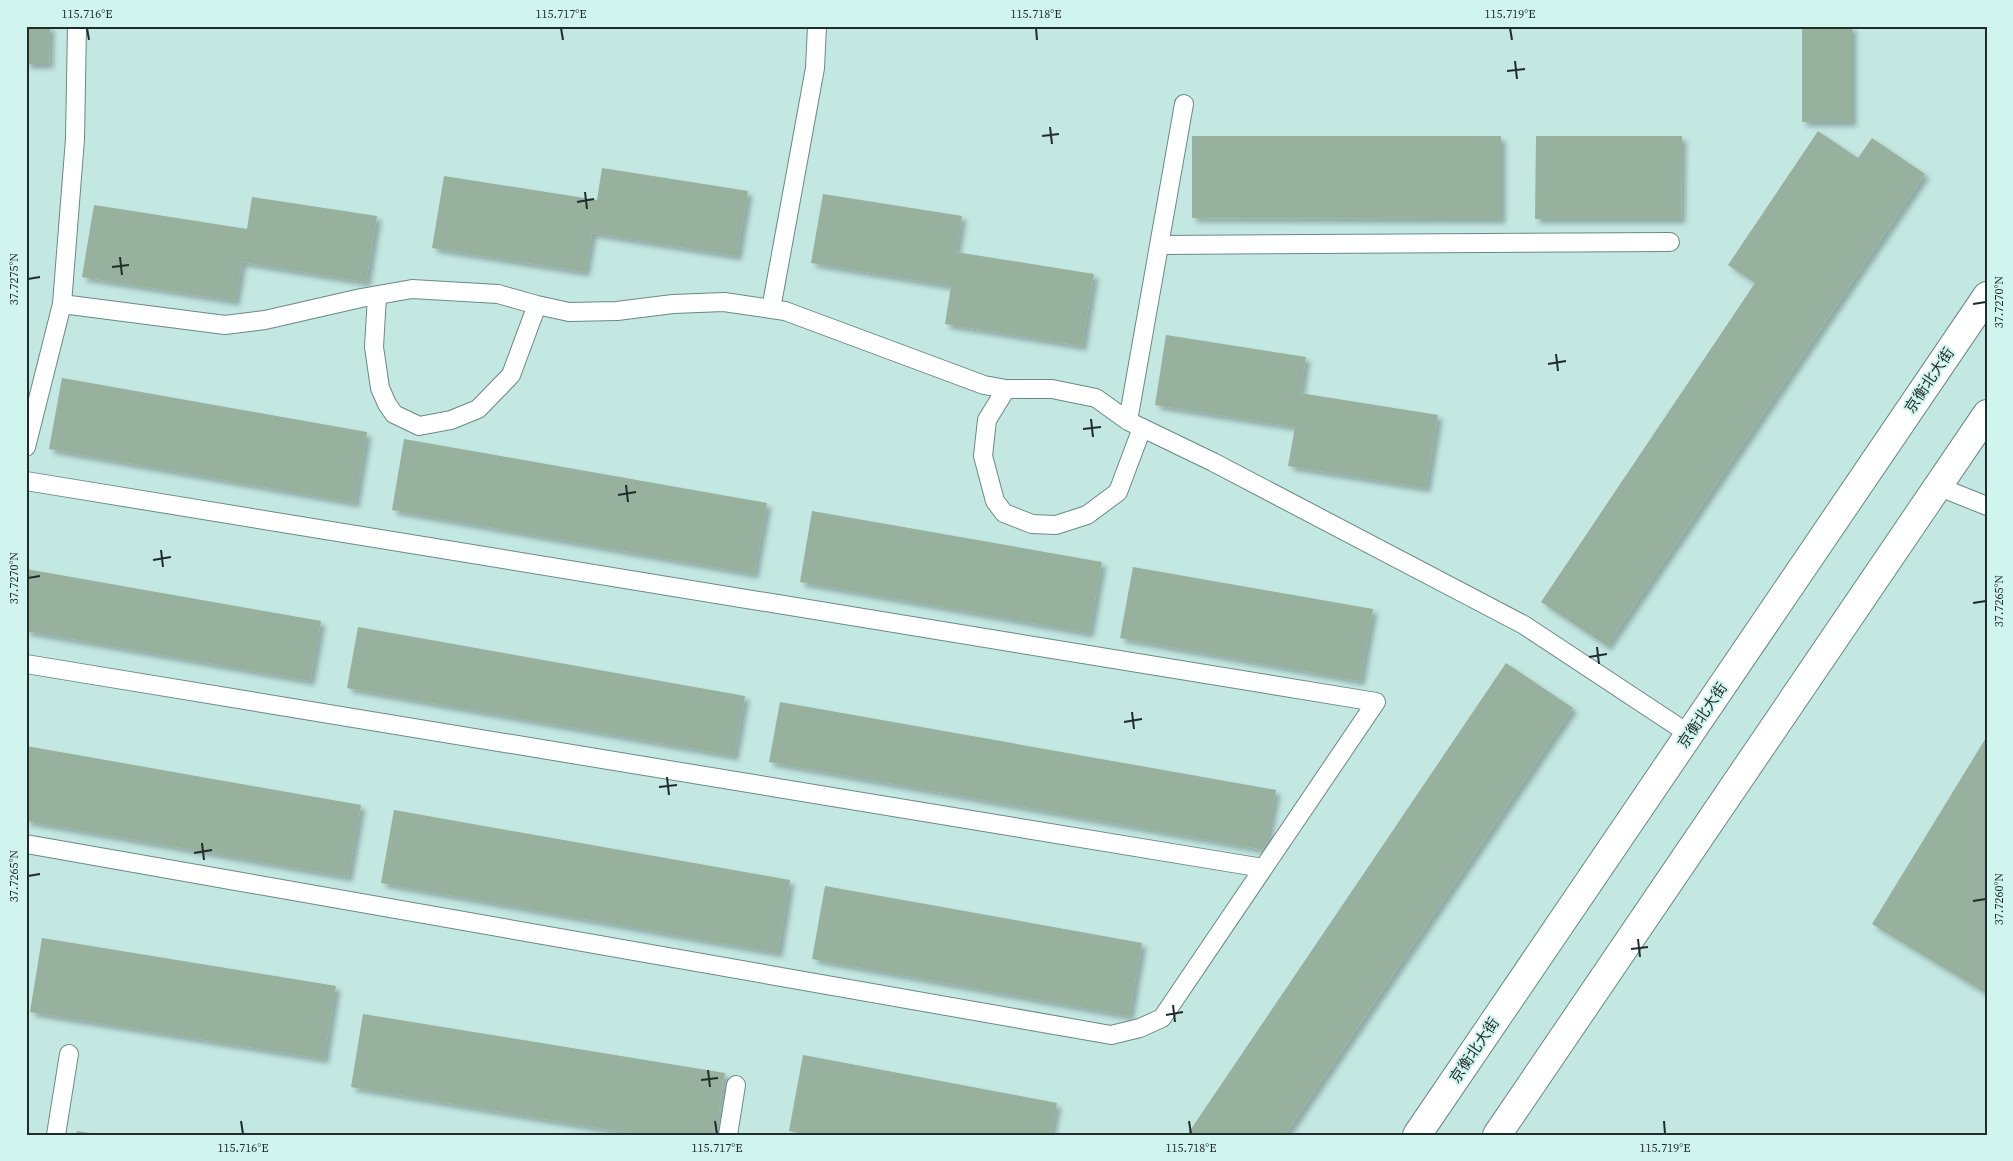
<svg xmlns="http://www.w3.org/2000/svg" width="2013" height="1161" font-family="'Source Serif 4','Noto Sans SC',serif">
  <style>
    .building { fill: #98b09e; filter: url(#shadow) }
    .lines { fill: none; stroke-linecap: round; stroke-linejoin: round }
    .lane-casing { stroke: #698a84; stroke-width: 20 }
    .primary-casing { stroke: #698a84; stroke-width: 30 }
    .lane { stroke: #fff; stroke-width: 18 }
    .primary { stroke: #fff; stroke-width: 28 }
    .ticks { fill: none; stroke: #1f2c2a; stroke-width: 2 }
    .labels { text-anchor: middle; dominant-baseline: central; stroke-width: 4; stroke-linejoin: round; paint-order: stroke }
    .street-label { font-size: 15px; fill: #1f2c2a; stroke: #d0f4ee }
    .neatline { fill: none; stroke: #1f2c2a; stroke-width: 2 }
    .ticks-label { font-size: 12px; text-anchor: middle; fill: #1f2c2a }
  </style>
  <defs>
    <filter id="shadow"><feDropShadow dx="4.5" dy="4.5" stdDeviation="2.5" flood-color="#0004"/></filter>
  </defs>
  <rect width="100%" height="100%" fill="#c3e7e1"/>
  <path class="building" d="M26,26H50L49,64H26Z
    M1802,26H1852V122H1802Z
    M1818,131L1858,158L1872,138L1925,174L1607,646L1541,602L1755,283L1728,265Z
    M1192,136H1501V219L1192,218Z
    M1536,136H1682L1681,219H1535Z
    M602,168L748,191L737,256L592,233L585,272L432,248L444,176L597,200Z
    M823,194L962,216L956,252L1094,274L1082,346L945,324L951,286L811,263Z
    M252,197L377,216L366,282L242,262L235,301L82,277L94,205L247,229Z
    M1166,335L1306,357L1300,393L1438,415L1426,488L1288,466L1295,427L1155,405Z
    M62,378L367,432L355,503L49,449Z
    M404,439L767,503L754,574L392,510Z
    M812,511L1102,562L1089,633L800,582Z
    M1133,567L1373,609L1360,681L1120,638Z
    M26,569L321,621L310,681L26,631Z
    M358,627L745,696L734,756L347,688Z
    M1506,663L1573,708L1285,1135H1187Z
    M780,702L1276,790L1265,850L769,762Z
    M1987,736V994L1872,924Z
    M26,746L361,805L348,877L26,821Z
    M394,810L790,880L778,953L381,883Z
    M825,886L1142,943L1129,1016L812,959Z
    M42,938L336,986L324,1059L30,1012Z
    M363,1014L725,1073L714,1135H641L351,1087Z
    M803,1055L1057,1103L1051,1135H809L789,1131Z
    M77,1131L96,1134L95,1135H76Z"/>
  <g class="lines">
    <defs>
      <path id="lane" d="M1159,245L1670,242
        M377,296L374,347L380,388L387,404L394,414L419,426L451,420L478,409L511,375L537,305
        M62,304L225,325L265,320L361,298L412,289L498,294L537,305L569,312L617,311L673,304L724,302L785,311L984,385L1006,389H1052L1096,398L1128,421L1213,462L1524,625L1689,734
        M771,309L815,68L817,26
        M1006,389L987,420L983,456L995,501L1004,513L1032,524L1056,525L1087,515L1118,492L1142,428
        M1128,421L1184,104
        M26,447L62,304L75,139L77,26
        M26,481L1376,702L1162,1018L1140,1028L1111,1035L26,844
        M1937,486L1987,506
        M26,664L1263,868
        M56,1135L69,1054
        M728,1135L736,1085"/>
      <path id="primary" d="M1417,1135L1987,296
        M1497,1135L1987,414"/>
    </defs>
    <use href="#lane" class="lane-casing"/>
    <use href="#primary" class="primary-casing"/>
    <use href="#lane" class="lane"/>
    <use href="#primary" class="primary"/>
  </g>
  <path class="ticks" d="M87,28L89,40M561,28L563,40M1036,28L1037,40M1510,28L1512,40M1515,61L1517,79M1507,71L1525,69M1050,127L1052,144M1042,136L1059,134M585,192L587,209M577,202L594,199M120,257L122,275M112,267L129,265M28,279L40,277M1973,304L1986,302M1556,354L1558,371M1548,364L1566,361M1091,419L1093,437M1083,429L1101,427M626,485L628,502M618,495L636,492M161,550L163,567M153,560L171,557M28,578L40,576M1973,603L1986,601M1597,647L1599,664M1589,657L1607,654M1132,712L1134,729M1124,722L1142,719M667,777L669,795M659,787L677,785M202,843L204,860M194,853L212,850M28,876L40,874M1973,901L1986,899M1638,939L1640,957M1631,949L1648,947M1173,1005L1175,1022M1166,1015L1183,1012M708,1070L710,1087M701,1080L718,1078M241,1121L243,1134M715,1121L717,1134M1189,1121L1191,1134M1664,1121L1665,1134"/>
  <g class="labels">
    <g class="street-label">
      <text transform="translate(1929 380) rotate(-56)">京衡北大街</text>
      <text transform="translate(1702 715) rotate(-56)">京衡北大街</text>
      <text transform="translate(1474 1050) rotate(-56)">京衡北大街</text>
    </g>
  </g>
  <rect width="2013" height="1161" fill="none" stroke="#d0f4ee" stroke-width="55"/>
  <rect x="28" y="28" width="1958" height="1106" class="neatline"/>
  <g class="ticks-label">
    <text x="87" y="18">115.716°E</text>
    <text x="561" y="18">115.717°E</text>
    <text x="1036" y="18">115.718°E</text>
    <text x="1510" y="18">115.719°E</text>
    <text transform="translate(14 279) rotate(-90)" y="4">37.7275°N</text>
    <text transform="translate(1999 302) rotate(-90)" y="4">37.7270°N</text>
    <text transform="translate(14 578) rotate(-90)" y="4">37.7270°N</text>
    <text transform="translate(1999 601) rotate(-90)" y="4">37.7265°N</text>
    <text transform="translate(14 876) rotate(-90)" y="4">37.7265°N</text>
    <text transform="translate(1999 899) rotate(-90)" y="4">37.7260°N</text>
    <text x="243" y="1152">115.716°E</text>
    <text x="717" y="1152">115.717°E</text>
    <text x="1191" y="1152">115.718°E</text>
    <text x="1665" y="1152">115.719°E</text>
  </g>
</svg>
